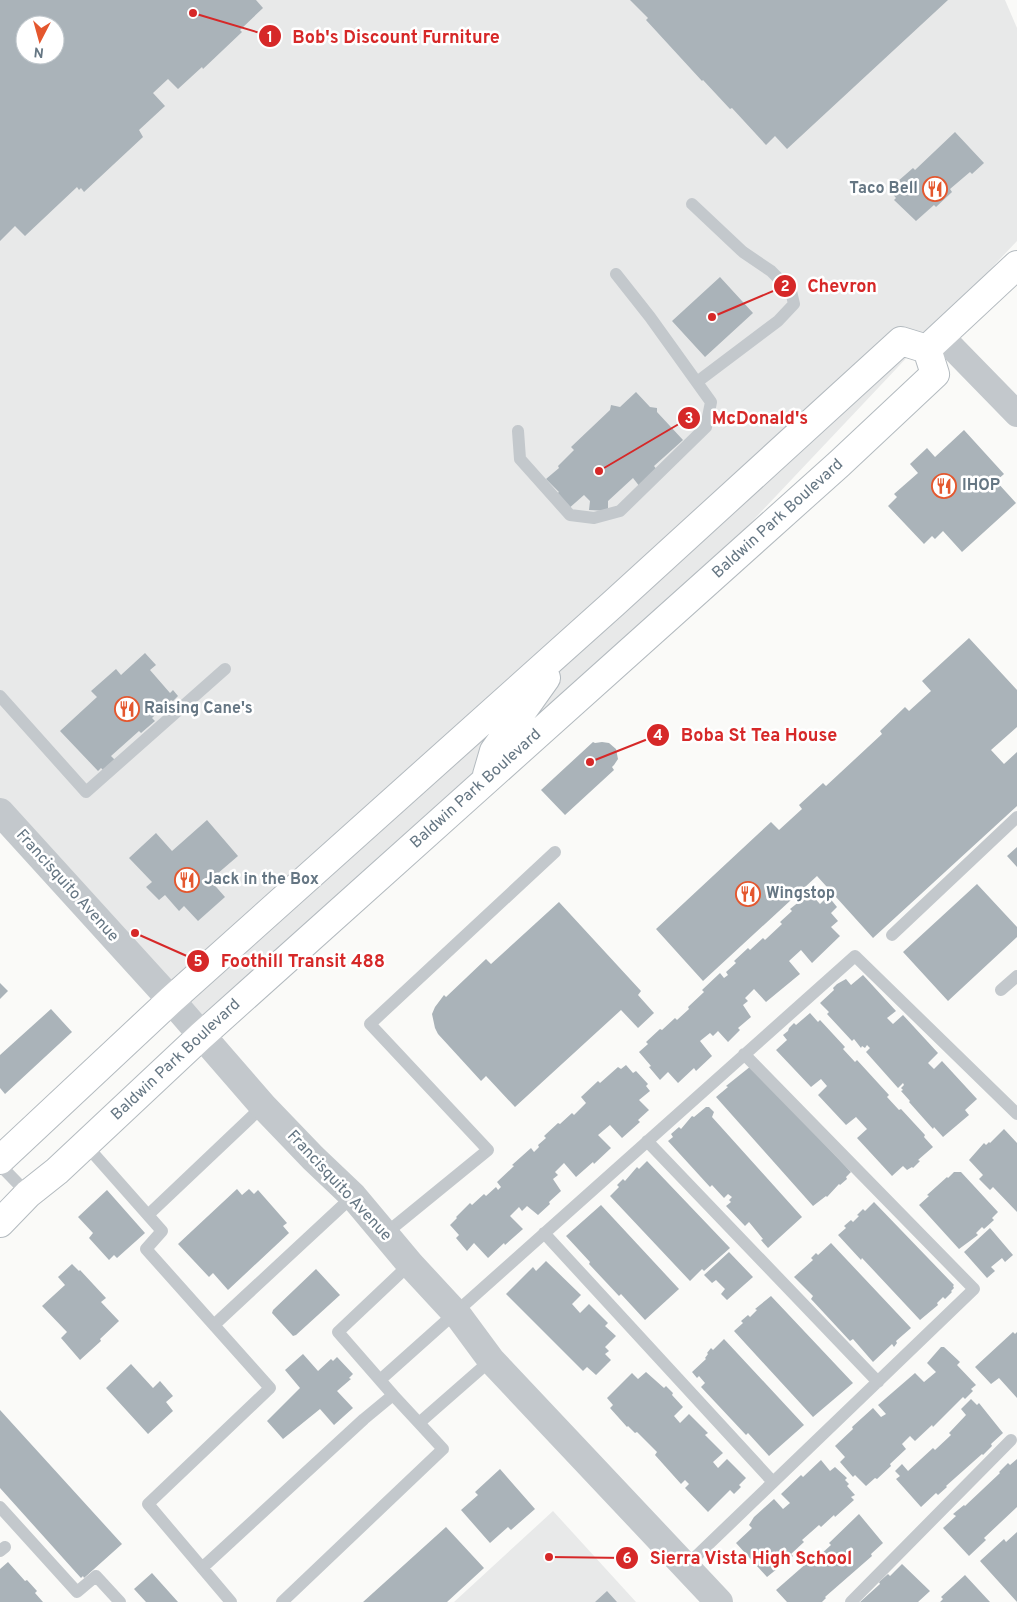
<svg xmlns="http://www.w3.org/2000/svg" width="1017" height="1602" font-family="Overpass,sans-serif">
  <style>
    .built { fill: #e8e9e9; fill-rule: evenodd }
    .building { fill: #aab3b9; fill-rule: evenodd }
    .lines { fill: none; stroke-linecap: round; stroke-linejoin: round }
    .secondary-casing { stroke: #b3babf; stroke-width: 30 }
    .service { stroke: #c3c8cc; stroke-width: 12 }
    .minor { stroke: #c3c8cc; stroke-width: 26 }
    .tertiary { stroke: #c3c8cc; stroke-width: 28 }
    .secondary { stroke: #fff; stroke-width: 28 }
    .labels { text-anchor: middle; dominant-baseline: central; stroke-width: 5; stroke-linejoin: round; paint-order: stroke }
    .poi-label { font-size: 16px; font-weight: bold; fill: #657683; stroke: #fff; text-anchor: start }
    .street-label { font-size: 16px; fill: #657683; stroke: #fff }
    .leader { fill: none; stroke: #d62828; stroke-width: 2 }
    .callout-dot { fill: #d62828; stroke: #fff; stroke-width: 2 }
    .mark-label { font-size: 15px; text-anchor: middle; font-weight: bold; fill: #fff }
    .callout-label { font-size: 18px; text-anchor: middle; font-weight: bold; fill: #d62828; stroke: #fff; stroke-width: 5; stroke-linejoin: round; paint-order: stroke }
  </style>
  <rect width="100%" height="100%" fill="#fafaf8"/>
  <path class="built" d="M0,0H1005L1017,28V241L622,659L201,1036L0,812ZM25,25H55V55H25Z
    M553,1511L636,1602H454Z"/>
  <path class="building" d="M0,0H256L263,8L240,30L242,32L203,69L202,67L178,89L168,79L153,93L165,106L139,130L143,137L84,192L81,188L79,190L77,187L25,236L15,226L0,241ZM25,25H55V55H25Z
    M630,0H948L787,149L775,136L766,145L732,108L730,109L703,80L702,81L646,20L648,18Z
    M955,132L984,163L972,174L970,172L950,189L952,192L936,207L934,205L916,221L894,200L896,198L891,192L899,185L897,182L913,168L915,170Z
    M720,277L753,313L705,357L672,321Z
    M636,392L650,407L657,408V412L683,440L654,466L658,471L640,487L633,478L608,501V511L589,510L590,501L584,495L567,510L554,496L559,492L546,479L559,468L558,466L574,450L571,447L610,410L611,405L620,407Z
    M964,430L1004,474L996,481L1016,503L962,552L943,531L935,539L932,536L924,544L888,506L897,497L894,494L918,473L910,464L927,448L935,457Z
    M969,638L1017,690V727L991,750L1004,764L1017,752V806L873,938L817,876L703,981L656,929L771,822L779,830L802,809L799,805L823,783L826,786L882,734L880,731L905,707L909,711L931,691L922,681Z
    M145,653L156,665L150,670L170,693L173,690L178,696L173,701L171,700L152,718L155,721L141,733L139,731L111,756L115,760L104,771L101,768L98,771L60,731L97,697L91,691L116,669L121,675Z
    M593,742L595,743L602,742L609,743L616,749L618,759L614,765L612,767L614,770L565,815L541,790Z
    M207,820L238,856L210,880L225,897L198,921L184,906L179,911L165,895L159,900L146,887L152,882L129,858L156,833L172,851Z
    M1017,847V867L1007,856Z
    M977,884L1017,927V937L948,1001L903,952Z
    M810,893L820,904L828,896L837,907L831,913L838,921L831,927L840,936L812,963L801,950L789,961L800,974L766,1002L754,989L745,998L748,1001L743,1005L751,1017L738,1028L740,1030L728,1042L718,1031L713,1036L710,1033L700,1041L712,1056L696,1071L694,1068L678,1083L668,1072L660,1080L649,1067L651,1066L639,1052L648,1044L646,1042L660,1029L662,1030L675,1018L677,1020L689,1009L688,1007L704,992L702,990L720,973L724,978L728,975L726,972L736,963L734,961L748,948L750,950L763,938L765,940L782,924L780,922L792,911L790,909Z
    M559,902L641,991L638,995L654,1013L638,1028L621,1010L515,1107L486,1076L481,1081L438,1034L435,1028L432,1014L435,1007L444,995L446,997L486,959L491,964Z
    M863,975L896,1011L887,1018L893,1024L903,1015L938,1053L928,1063L934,1069L942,1061L977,1099L965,1110L969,1115L943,1137L934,1127L933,1129L909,1102L910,1101L901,1091L903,1090L901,1088L904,1085L903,1083L898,1088L866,1052L870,1048L867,1045L865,1048L862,1046L861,1048L854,1039L852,1041L827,1014L829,1012L820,1003L834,990L833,988L837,984L846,979L851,985Z
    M0,983L8,991L0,999Z
    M51,1009L72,1032L5,1094L0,1088V1055Z
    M810,1013L818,1022L820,1020L845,1047L843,1049L855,1062L857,1060L889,1095L887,1097L899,1110L901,1109L925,1135L924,1137L933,1147L918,1160L920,1161L913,1168L912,1167L907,1170L903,1166L892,1176L857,1138L867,1129L856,1117L846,1125L818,1095L827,1086L821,1079L811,1087L776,1050L787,1040L783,1035L788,1031L789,1028L794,1023L796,1025Z
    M626,1065L633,1073L636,1071L648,1084L646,1086L650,1091L639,1100L649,1110L638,1120L640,1122L622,1138L610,1125L598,1135L611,1148L594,1164L593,1162L576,1177L564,1163L555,1172L558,1175L553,1179L561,1191L549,1202L550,1204L538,1215L527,1206L522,1211L519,1207L510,1216L523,1229L505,1245L504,1243L488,1258L474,1243L467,1251L456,1238L459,1235L450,1225L457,1218L456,1217L470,1203L472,1205L484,1194L486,1196L496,1187L498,1190L501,1187L497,1182L514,1166L512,1165L531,1148L534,1152L539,1147L538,1145L546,1138L544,1136L558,1123L560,1124L572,1113L574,1115L586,1103L581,1097L598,1081L600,1083L618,1067L621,1069Z
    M751,1066L851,1172L846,1177L847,1179L840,1185L839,1184L827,1197L826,1196L813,1206L716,1097L728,1087L726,1086Z
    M706,1107H709L714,1112L712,1117L802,1217L768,1248L761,1240L763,1239L749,1222L745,1226L726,1206L731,1202L729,1200L732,1197L728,1194L724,1198L712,1185L710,1187L668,1141L673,1137L671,1134L679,1127L681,1129L692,1116L694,1117Z
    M1004,1129L1017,1143V1212L993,1187L990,1190L979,1179L983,1175L969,1160L984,1143L986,1145L989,1142L990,1143Z
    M647,1161L730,1248L704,1271L702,1269L690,1281L610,1196L619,1187L617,1185L623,1179L625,1181L637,1167L639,1169Z
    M954,1172H961L998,1212L992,1218L994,1220L984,1229L982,1227L976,1233L978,1235L959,1249L919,1205L929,1196L927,1195L947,1177L948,1178Z
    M237,1189L242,1195L249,1189L254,1194L258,1190L287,1223L283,1226L289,1233L228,1290L213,1273L209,1277L178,1244Z
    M107,1190L145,1233L117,1258L114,1255L109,1260L89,1238L93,1233L78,1217Z
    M874,1202L954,1285L953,1286L954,1288L951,1291L952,1292L945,1299L943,1297L937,1303L938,1305L920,1320L862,1258L861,1260L838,1235L846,1228L844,1226L851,1220L853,1222L859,1216L857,1215L863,1209L865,1211Z
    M601,1205L679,1289L645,1320L621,1294L619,1296L589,1264L590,1262L566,1236Z
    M990,1228L1013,1255L1005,1262L1002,1258L991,1267L995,1271L987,1278L964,1252Z
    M831,1243L911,1328L896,1341L897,1343L894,1347L892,1344L873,1362L853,1339L850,1341L811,1299L813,1296L794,1277L813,1260L811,1258L816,1253L818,1255Z
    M729,1252L753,1277L727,1300L721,1294L725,1289L716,1280L712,1283L704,1275Z
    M546,1261L581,1295L572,1304L580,1313L589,1304L608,1323L605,1326L616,1336L605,1347L609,1351L605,1354L611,1360L596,1375L587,1367L583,1371L506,1294L533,1267L536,1271Z
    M72,1264L79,1271L80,1270L106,1298L101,1302L119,1321L100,1339L101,1341L80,1360L61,1338L67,1332L42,1306L65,1285L58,1277Z
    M316,1269L340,1295L296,1335L293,1336L272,1313L273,1310Z
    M771,1296L853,1383L813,1417L734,1331L743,1323L741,1321L748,1315L750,1317L757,1310L755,1309Z
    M1013,1332L1015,1334L1017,1332V1398L999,1378L991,1384L975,1367Z
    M724,1339L804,1425L769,1456L748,1433L746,1435L701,1387L705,1383L699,1376L697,1378L692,1372L706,1359L705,1358L708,1354L707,1353L711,1348L713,1350Z
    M941,1347H944L960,1362L957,1365L976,1385L971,1389L973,1391L965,1399L963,1397L933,1427L932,1425L915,1441L910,1436L902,1444L906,1449L890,1464L891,1466L877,1479L875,1478L866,1486L855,1475L853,1477L840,1462L845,1457L835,1446L853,1429L852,1427L873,1408L881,1417L886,1414L878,1405L915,1373L924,1382L936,1372L927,1363Z
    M303,1354L318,1371L331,1359L333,1361L337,1357L353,1374L349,1378L351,1379L337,1391L353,1408L334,1425L320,1409L283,1439L267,1421L300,1388L285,1370Z
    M131,1364L153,1388L160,1381L173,1396L166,1402L173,1411L148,1434L106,1388Z
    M646,1372L664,1388L666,1386L673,1393L672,1395L683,1407L674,1416L680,1423L689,1414L708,1433L705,1435L723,1453L713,1462L718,1468L727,1459L746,1478L739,1485L741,1487L734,1494L730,1490L708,1512L685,1488L689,1484L685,1480L681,1484L655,1455L657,1452L637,1432L635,1433L628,1426L627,1427L610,1408L613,1405L607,1398L632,1373L638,1379Z
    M971,1399L977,1405L979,1403L1003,1433L991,1444L992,1446L983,1455L982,1454L946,1486L947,1487L938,1495L936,1493L921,1507L896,1479L900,1476L895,1471L902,1464L908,1471L933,1448L935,1450L951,1435L949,1433L966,1415L961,1409Z
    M0,1410L122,1544L84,1578L83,1576L81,1578L0,1488Z
    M1017,1459V1507L984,1538L986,1540L969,1556L943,1528L956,1516L953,1514L964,1505L965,1506L1000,1473L999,1472L1008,1463L1010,1465Z
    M821,1460L830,1471L835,1467L847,1478L845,1480L849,1484L847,1486L855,1495L851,1497L854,1500L835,1517L834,1515L821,1527L819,1525L802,1540L804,1542L791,1554L793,1556L767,1577L736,1543L752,1528L749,1525L754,1517L774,1499L783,1509L790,1503L781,1494L801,1475L803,1477Z
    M500,1469L535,1509L511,1530L508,1527L490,1543L461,1510L478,1495L475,1492Z
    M859,1514L883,1543L871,1554L872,1556L825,1597L826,1598L822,1602H787L776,1590L808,1562L810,1564L831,1545L829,1543Z
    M446,1527L484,1568L447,1602H363Z
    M1017,1532V1602L980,1561L1004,1539L1006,1542Z
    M8,1562L25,1581L27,1580L37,1591L35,1593L43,1602H0V1569Z
    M902,1564L930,1591L918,1602H860L880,1584L879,1582L888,1574L890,1576Z
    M152,1573L178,1602H146L134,1589Z
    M965,1575L990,1602H940L943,1599L941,1597Z
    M607,1591L617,1602H595Z"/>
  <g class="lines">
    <defs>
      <path id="secondary" d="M927,349L1017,265
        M487,775L494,751L546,678
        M0,1160L171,1000L613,604L901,341L927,349
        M0,1223L28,1194L57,1171L201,1036L839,464L935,374L927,349"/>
    </defs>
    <use href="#secondary" class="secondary-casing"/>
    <path class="service" d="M692,204L743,252L771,271L791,291L794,304L778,321L697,382
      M518,431L520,459L570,515L594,518L620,511L706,427L711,402L650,317L616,274
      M0,696L86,792L225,669
      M892,935L1017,817
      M1001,990L1017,976
      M647,1141L878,1382
      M85,1144L162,1231L146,1249L270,1388L148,1504L231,1602
      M0,1165L28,1194
      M148,1215L263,1106
      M544,1233L773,1482
      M385,1234L488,1150L370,1024L555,852
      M214,1325L353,1196
      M380,1380L855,956L1017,1114
      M393,1395L338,1332L410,1264
      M0,1507L77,1592L96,1576L120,1602
      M0,1551L5,1547
      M686,1566L974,1289L744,1054
      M202,1568L364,1419L393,1395L419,1423
      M282,1602L443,1449L419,1423L491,1360
      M851,1602L1011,1440"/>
    <path class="minor" d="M941,336L1017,414"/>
    <path class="tertiary" d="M0,812L171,1000L263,1106L313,1158L353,1196L410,1264L460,1318L491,1360L719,1602"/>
    <use href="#secondary" class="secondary"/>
  </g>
  <defs>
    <symbol id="restaurant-ring" viewBox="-11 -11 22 22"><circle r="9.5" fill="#fff" stroke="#e4572e" stroke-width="1.5"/><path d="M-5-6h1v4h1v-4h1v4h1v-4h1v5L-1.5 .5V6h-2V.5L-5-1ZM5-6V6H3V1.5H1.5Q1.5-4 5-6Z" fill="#e4572e"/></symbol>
  </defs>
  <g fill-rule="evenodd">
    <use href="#restaurant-ring" x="921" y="175" width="28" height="28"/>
    <use href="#restaurant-ring" x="930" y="472" width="28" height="28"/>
    <use href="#restaurant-ring" x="113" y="695" width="28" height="28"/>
    <use href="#restaurant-ring" x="173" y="866" width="28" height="28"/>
    <use href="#restaurant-ring" x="734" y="880" width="28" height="28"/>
  </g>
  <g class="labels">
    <g class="poi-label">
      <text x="918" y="189" text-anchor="end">Taco Bell</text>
      <text x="962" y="486">IHOP</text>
      <text x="144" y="709">Raising Cane's</text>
      <text x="204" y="880">Jack in the Box</text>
      <text x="766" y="894">Wingstop</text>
    </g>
    <g class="street-label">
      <text transform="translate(778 519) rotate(-42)">Baldwin Park Boulevard</text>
      <text transform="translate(476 789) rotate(-42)">Baldwin Park Boulevard</text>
      <text transform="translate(67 886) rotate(48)">Francisquito Avenue</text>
      <text transform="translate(176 1060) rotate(-43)">Baldwin Park Boulevard</text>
      <text transform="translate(339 1186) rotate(47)">Francisquito Avenue</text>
    </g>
  </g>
  <path class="leader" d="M193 13L270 36M712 317L785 286M599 471L689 418M590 762L658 735M135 933L198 961M549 1557L627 1558"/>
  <g class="callout-dot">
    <circle cx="193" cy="13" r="5"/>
    <circle cx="712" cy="317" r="5"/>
    <circle cx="599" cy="471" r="5"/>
    <circle cx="590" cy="762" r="5"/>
    <circle cx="135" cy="933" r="5"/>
    <circle cx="549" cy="1557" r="5"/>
    <circle cx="270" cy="36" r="12"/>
    <circle cx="785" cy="286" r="12"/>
    <circle cx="689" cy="418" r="12"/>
    <circle cx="658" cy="735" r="12"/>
    <circle cx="198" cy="961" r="12"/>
    <circle cx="627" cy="1558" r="12"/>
  </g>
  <g class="mark-label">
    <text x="270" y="42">1</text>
    <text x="785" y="291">2</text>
    <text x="689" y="423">3</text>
    <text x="658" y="740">4</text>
    <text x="198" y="966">5</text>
    <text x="627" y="1563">6</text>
  </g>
  <g class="callout-label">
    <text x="396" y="43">Bob's Discount Furniture</text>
    <text x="842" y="292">Chevron</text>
    <text x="760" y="424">McDonald's</text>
    <text x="759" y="741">Boba St Tea House</text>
    <text x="303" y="967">Foothill Transit 488</text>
    <text x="751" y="1564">Sierra Vista High School</text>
  </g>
  <g transform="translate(40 40) rotate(186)"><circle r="24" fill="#ffffff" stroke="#c1c8cd"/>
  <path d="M0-4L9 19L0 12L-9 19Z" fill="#e4572e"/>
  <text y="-8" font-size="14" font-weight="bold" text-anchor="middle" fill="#657683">N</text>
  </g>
</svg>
